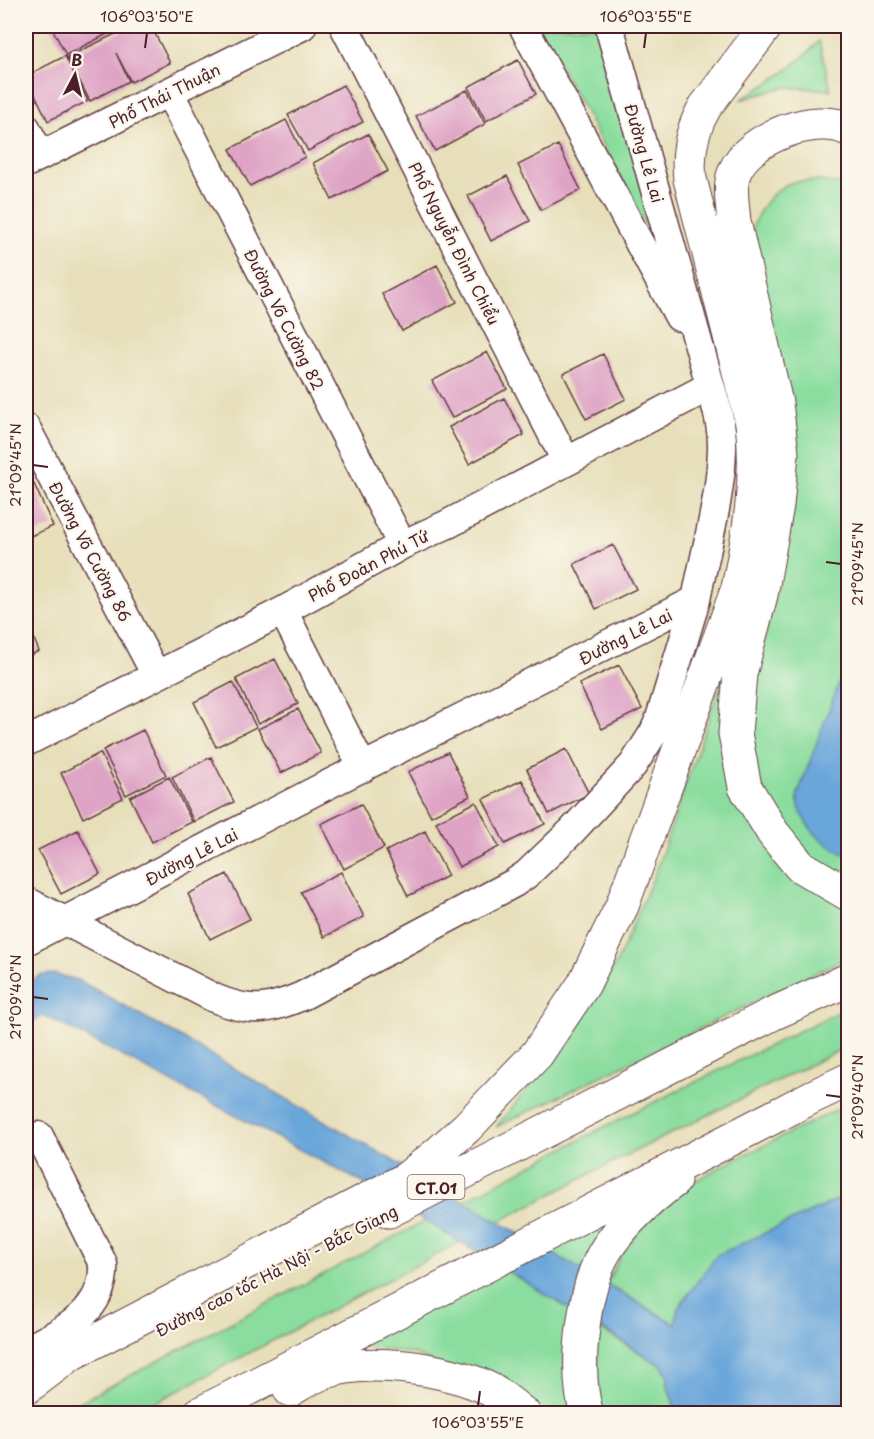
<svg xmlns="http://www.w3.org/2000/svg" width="874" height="1439" font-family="'Playpen Sans',sans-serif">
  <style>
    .green { fill: #8add9e; stroke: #6a7e64; stroke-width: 1.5 }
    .water { fill: #69a6da; stroke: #5a6282; stroke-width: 1.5 }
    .building { fill: #dea3c5 }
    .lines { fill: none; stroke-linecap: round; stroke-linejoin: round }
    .minor-casing { stroke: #623c40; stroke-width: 31 }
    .highway-casing { stroke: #623c40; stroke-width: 35 }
    .minor { stroke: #fff; stroke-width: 28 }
    .highway { stroke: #fff; stroke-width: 33 }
    .ticks { fill: none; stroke: #4a1f2b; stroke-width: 2 }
    .labels { text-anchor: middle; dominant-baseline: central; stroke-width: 4.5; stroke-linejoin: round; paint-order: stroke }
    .shield { fill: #fbf7ec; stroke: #7f6065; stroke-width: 1.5 }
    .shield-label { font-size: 15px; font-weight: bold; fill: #4a1f2b }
    .street-label { font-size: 16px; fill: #4a1f2b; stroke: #fbf7ec }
    .neatline { fill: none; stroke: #4a1f2b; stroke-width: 2 }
    .ticks-label { font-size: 15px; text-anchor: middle; fill: #4a1f2b }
  </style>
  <rect width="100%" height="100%" fill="#fbf7ec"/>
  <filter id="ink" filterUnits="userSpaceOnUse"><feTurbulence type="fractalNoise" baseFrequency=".0167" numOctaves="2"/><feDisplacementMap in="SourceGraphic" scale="12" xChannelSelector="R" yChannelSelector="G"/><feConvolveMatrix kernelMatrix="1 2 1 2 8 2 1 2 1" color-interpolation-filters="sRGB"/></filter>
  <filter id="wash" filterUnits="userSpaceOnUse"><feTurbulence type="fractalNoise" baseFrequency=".008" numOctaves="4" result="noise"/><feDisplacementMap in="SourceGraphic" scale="24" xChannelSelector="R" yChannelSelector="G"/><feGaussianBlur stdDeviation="1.35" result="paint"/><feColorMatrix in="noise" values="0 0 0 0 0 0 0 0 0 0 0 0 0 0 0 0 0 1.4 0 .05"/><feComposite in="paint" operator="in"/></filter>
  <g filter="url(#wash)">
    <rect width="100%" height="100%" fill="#e7dfba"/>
    <path class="green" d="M539,26H598L653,224L646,226Z
      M819,41L831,90L785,87L740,100C768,84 797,66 819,41Z
      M820,181L838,184L848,191V886L821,870L772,816L741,739L788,539L794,504V459L752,230C757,211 771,191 790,183C798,180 811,181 820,181Z
      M732,650L724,743L848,908V957L496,1127L576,1030L592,1000L616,964L656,871Z
      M848,1007V1046L605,1166L135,1413L57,1414L608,1125Z
      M848,1104V1195L785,1224L675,1324L607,1284L620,1256L637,1233L681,1189L714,1170Z
      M623,1214L574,1413H540L415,1354L350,1344Z
      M598,1328L662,1366L668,1376V1387L677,1413H602C597,1384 595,1358 598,1328Z"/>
    <path class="water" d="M848,658V856C822,844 800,826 797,796Z
      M54,974L78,980L180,1037L675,1324L678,1308L717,1255L848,1195V1413H677L668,1387V1376L662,1366L369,1186L44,1015L26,1025V984L41,975Z"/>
    <g id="blocks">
      <path class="building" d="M51,26H123L66,55Z
        M132,26H151L170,63L131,82L116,53L129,81L90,101L67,57Z
        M65,56L88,101L48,121L26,76Z
        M518,60L536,94L486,121L468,87Z
        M343,85L363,122L308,151L288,115Z
        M467,90L485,124L435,151L416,116Z
        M286,120L305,157L250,186L230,149Z
        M368,134L388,171L332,200L313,163Z
        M558,145L581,190L541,210L518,165Z
        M507,176L530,221L491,241L468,196Z
        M437,265L457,302L402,331L382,294Z
        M487,352L507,389L452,418L432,381Z
        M603,354L626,399L586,419L563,374Z
        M504,398L524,435L469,464L449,427Z
        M34,484L53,526L26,538V487Z
        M613,545L636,589L596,609L574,564Z
        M26,620L39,651L26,657Z
        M275,659L298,704L258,724L236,679Z
        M619,665L642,709L602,729L579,684Z
        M233,682L256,727L216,747L194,702Z
        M298,709L321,753L281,773L258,729Z
        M143,730L166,775L126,795L103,750Z
        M566,749L589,794L549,814L527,769Z
        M448,752L470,796L431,816L408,772Z
        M100,753L123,798L83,818L61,773Z
        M211,757L234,802L194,822L172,777Z
        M169,777L192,822L152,842L130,797Z
        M522,780L545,824L505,844L483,799Z
        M476,802L499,847L459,867L436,822Z
        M361,804L384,848L344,869L321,824Z
        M78,830L100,874L61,894L38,850Z
        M425,831L448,876L408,896L386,851Z
        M341,872L364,917L324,937L301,892Z
        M227,874L250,919L210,939L188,894Z"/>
    </g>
  </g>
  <g filter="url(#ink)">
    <use href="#blocks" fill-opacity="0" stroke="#623c40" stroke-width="1.5"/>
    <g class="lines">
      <defs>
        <path id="minor" d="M344,26L566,461
          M523,26L679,317
          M169,92L402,545
          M26,128L40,155
          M26,163L302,26
          M26,428L156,675
          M283,611L363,768
          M26,742L283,611L402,545L448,524L710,386
          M26,901L214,998C250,1013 267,1011 302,996L514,883L527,874L571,832L633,765L654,732L660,718L696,600
          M26,941L321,788L696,600C705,552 721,497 722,449C723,422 712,393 705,367L609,26
          M26,1143L39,1136L103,1264C106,1312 61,1332 26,1350"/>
        <path id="highway" d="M848,129C816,113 749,137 735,171C728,186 733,206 734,222L776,403L782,454L777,505L761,595L740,674L735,733L745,787L773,833L800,866L848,894
          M389,1211L772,1014L848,980
          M26,1388L71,1354L406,1179L436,1155L467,1127L537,1054L584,984L622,906L738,588C749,534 759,479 752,423L690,179C687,153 692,129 705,107L766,26
          M290,1390C300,1384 311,1377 323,1373C365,1357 440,1368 481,1385C497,1392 510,1403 524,1414
          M199,1414L812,1097L848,1080
          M587,1414C580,1393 580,1370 581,1349C583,1320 587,1290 599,1263C612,1233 648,1200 674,1181"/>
      </defs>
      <use href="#minor" class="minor-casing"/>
      <use href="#highway" class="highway-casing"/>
      <use href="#minor" class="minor"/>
      <use href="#highway" class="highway"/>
    </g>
  </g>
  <path class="ticks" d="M145,48L147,33M644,48L646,33M33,465L48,467M826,562L841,564M33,997L48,999M826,1095L841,1097M478,1406L480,1391"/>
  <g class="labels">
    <rect class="shield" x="407.5" y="1175" width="57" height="24" rx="4.5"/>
    <g class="shield-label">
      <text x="436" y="1187">CT.01</text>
    </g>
    <g class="street-label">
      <text transform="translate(164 95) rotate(-27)">Phố Thái Thuận</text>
      <text transform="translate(645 153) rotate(74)">Đường Lê Lai</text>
      <text transform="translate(455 243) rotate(63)">Phố Nguyễn Đình Chiểu</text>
      <text transform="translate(285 319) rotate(63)">Đường Võ Cường 82</text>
      <text transform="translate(91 551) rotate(62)">Đường Võ Cường 86</text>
      <text transform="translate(368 565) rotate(-28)">Phố Đoàn Phú Tứ</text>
      <text transform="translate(625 636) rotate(-27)">Đường Lê Lai</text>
      <text transform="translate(191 856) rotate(-28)">Đường Lê Lai</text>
      <text transform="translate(276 1270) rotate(-27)">Đường cao tốc Hà Nội - Bắc Giang</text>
    </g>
  </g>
  <rect width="874" height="1439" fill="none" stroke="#fbf7ec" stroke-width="66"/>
  <g transform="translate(75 75) rotate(7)" stroke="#fbf7ec" stroke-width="4.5" paint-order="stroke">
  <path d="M0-4.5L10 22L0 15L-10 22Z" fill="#4a1f2b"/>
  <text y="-9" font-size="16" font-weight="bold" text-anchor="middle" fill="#4a1f2b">B</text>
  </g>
  <rect x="33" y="33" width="808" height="1373" class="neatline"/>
  <g class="ticks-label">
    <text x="147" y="22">106°03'50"E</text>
    <text x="646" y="22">106°03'55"E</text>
    <text transform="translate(16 465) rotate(-90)" y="5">21°09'45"N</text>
    <text transform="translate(858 564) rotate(-90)" y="5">21°09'45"N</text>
    <text transform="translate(16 997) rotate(-90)" y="5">21°09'40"N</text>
    <text transform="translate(858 1097) rotate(-90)" y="5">21°09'40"N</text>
    <text x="478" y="1428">106°03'55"E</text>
  </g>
</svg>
